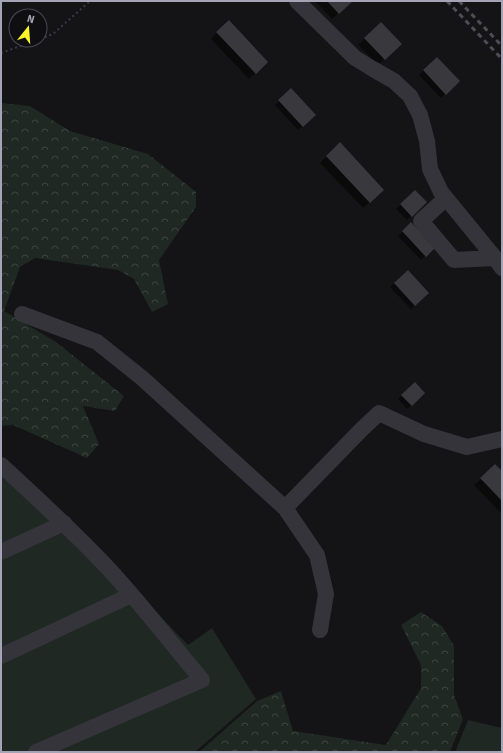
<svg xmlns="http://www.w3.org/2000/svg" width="503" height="753" font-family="'Source Sans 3',sans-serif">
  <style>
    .forest { fill: url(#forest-crowns) }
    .green { fill: #1f2823 }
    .shadow { fill: #0007 }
    .building { fill: #39383d }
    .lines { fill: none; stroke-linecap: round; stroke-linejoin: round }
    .path { stroke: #3a3a41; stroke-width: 2; stroke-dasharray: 2 3; stroke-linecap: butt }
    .minor { stroke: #35343a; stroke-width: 16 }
    .rail { stroke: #4e4d55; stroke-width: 3; stroke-dasharray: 5 4; stroke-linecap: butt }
  </style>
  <defs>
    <pattern id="forest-crowns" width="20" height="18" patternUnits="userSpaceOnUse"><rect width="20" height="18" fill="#1f2823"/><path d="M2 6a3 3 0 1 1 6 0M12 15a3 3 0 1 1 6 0" fill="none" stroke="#3d4441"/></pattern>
  </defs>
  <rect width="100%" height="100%" fill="#141315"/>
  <path class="forest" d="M1,103L30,106L70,131L148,154L196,192V207L159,260L168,304L152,312L134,279L118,270L35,258L20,267L4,311L56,342L124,396L115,411L83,406L99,444L87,458L13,425L1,426Z
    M421,612L442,626L454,646V695L463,719L450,752H199L257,701L281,691L293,731L386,745L421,688V665L401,625Z"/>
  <path class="green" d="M1,459L116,570L188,645L212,628L256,699L195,752H1Z
    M468,720L502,728V752H455Z"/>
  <path class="shadow" d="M315,1H351L332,19Z
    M217,32L267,62L249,79L211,39Z
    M365,38L394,50L378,65L358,45Z
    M437,58L459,81L441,98L419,75Z
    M291,89L314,115L298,130L275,105Z
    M327,156L376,196L363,208L320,163Z
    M415,191L426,202L407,220L396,209Z
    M411,224L434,248L421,260L398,236Z
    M408,271L428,293L411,309L390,287Z
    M415,383L424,393L407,409L398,399Z
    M502,472V514L474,485L481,479Z"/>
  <path class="building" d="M327,1H353L339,14Z
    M229,20L268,62L256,74L216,32Z
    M381,22L402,44L385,60L364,38Z
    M437,57L460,81L446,95L423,70Z
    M291,88L316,115L303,127L278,100Z
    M340,142L384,190L370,203L326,156Z
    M415,190L427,202L412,217L400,204Z
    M411,222L435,248L426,257L402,231Z
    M408,270L429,293L415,306L394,283Z
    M415,382L425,393L412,406L401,395Z
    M495,464L502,471V501L480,478Z"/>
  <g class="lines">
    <path class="path" d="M40,39L53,34L90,1
      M1,53L37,40"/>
    <path class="minor" d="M297,1L355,58L373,69L394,81L410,96L420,115L427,141L430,169L441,192L495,258L502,268
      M446,198L421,221L454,260L495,258
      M22,314L97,342L142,378L285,508L317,555L326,594L320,630
      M1,465C37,498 73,531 106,566C140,602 170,642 202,680L36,752
      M285,508L362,429L379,413L424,434L467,447L502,439
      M1,552L64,523
      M1,656L131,595"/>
    <path class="rail" d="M447,1L502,59
      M459,1L502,46"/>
  </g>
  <rect width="503" height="753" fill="none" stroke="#a5a4b6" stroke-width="4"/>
  <g transform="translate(28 28) rotate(17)"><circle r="19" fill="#0f0e10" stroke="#4b4a52"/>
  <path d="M0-3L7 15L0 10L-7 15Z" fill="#f9f528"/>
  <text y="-6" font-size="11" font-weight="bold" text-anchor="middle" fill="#a5a4b6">N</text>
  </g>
</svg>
